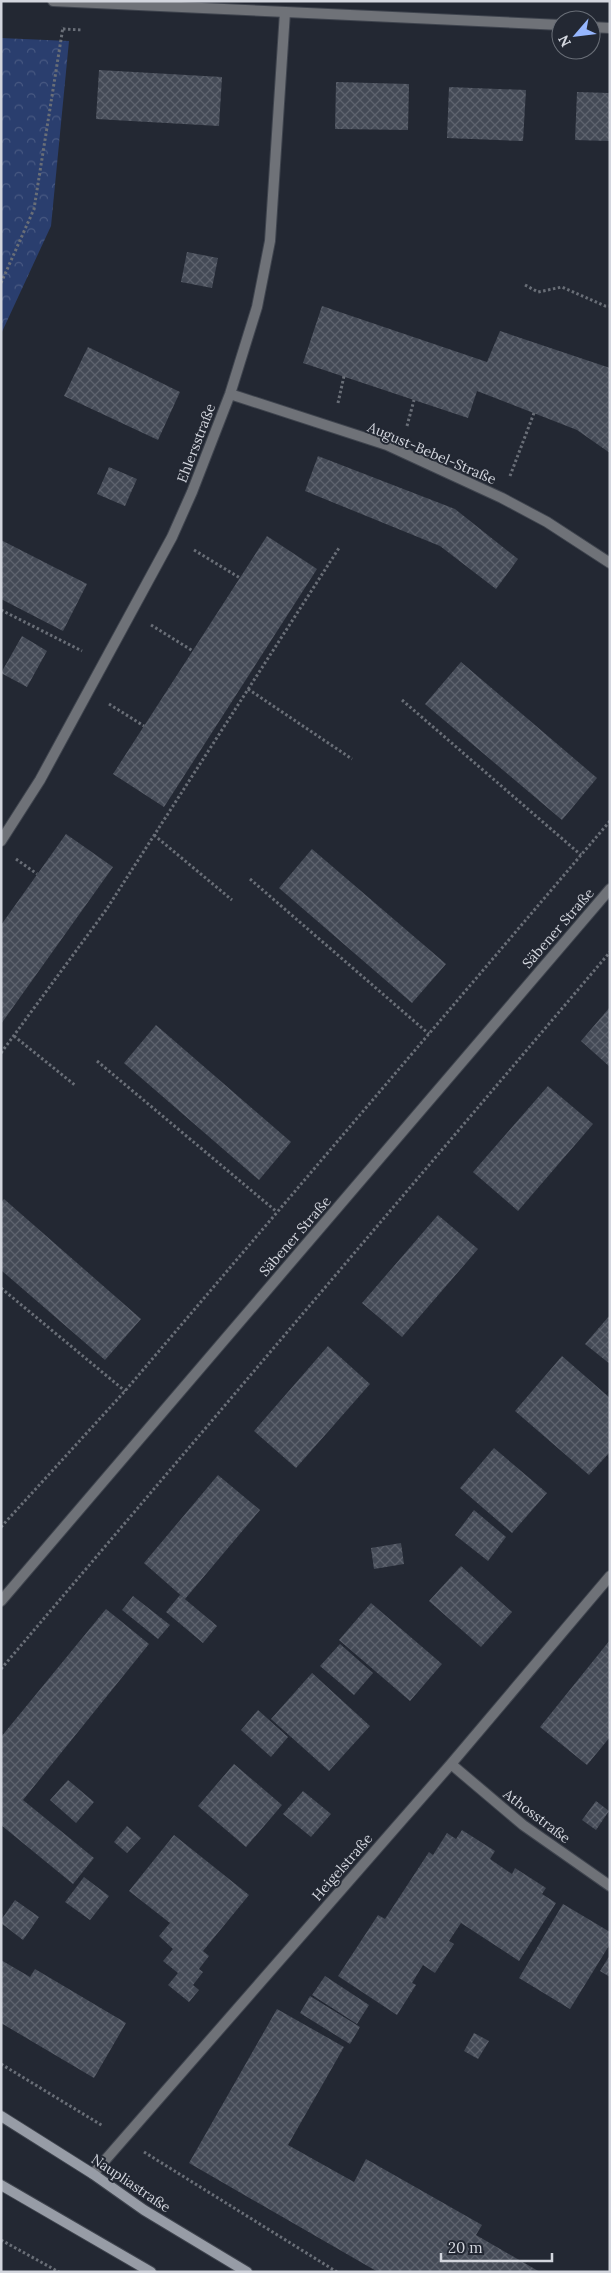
<svg xmlns="http://www.w3.org/2000/svg" width="611" height="2273" font-family="Lora,serif">
  <style>
    .park { fill: url(#park-crowns) }
    .building { fill: url(#building-cross-hatch) }
    .lines { fill: none; stroke-linecap: round; stroke-linejoin: round }
    .street-casing { stroke: #3f444e; stroke-width: 12 }
    .secondary-casing { stroke: #3f444e; stroke-width: 12 }
    .path { stroke: #696e77; stroke-width: 3; stroke-dasharray: 2.5 2.5; stroke-linecap: butt }
    .street { stroke: #6f7278; stroke-width: 10 }
    .secondary { stroke: #979ca6; stroke-width: 10 }
    .labels { text-anchor: middle; dominant-baseline: central; stroke-width: 4; stroke-linejoin: round; paint-order: stroke }
    .street-label { font-size: 14px; fill: #d3d6de; stroke: #232833 }
  </style>
  <defs>
    <pattern id="park-crowns" width="20" height="18" patternUnits="userSpaceOnUse" patternTransform="scale(1.25)"><rect width="20" height="18" fill="#2a3e6e"/><path d="M2 6a3 3 0 1 1 6 0M12 15a3 3 0 1 1 6 0" fill="none" stroke="#485982"/></pattern>
    <pattern id="building-cross-hatch" width="8" height="8" patternUnits="userSpaceOnUse" patternTransform="scale(1.25)"><rect width="8" height="8" fill="#444a56"/><path d="M0 0l8 8M0 8l8-8" fill="none" stroke="#5e636e"/></pattern>
  </defs>
  <rect width="100%" height="100%" fill="#232833"/>
  <path class="park" d="M1,38L69,41L51,226L1,334Z"/>
  <path class="building" d="M99,70L222,77L219,126L96,119Z
    M336,82L409,84L408,130L335,129Z
    M449,87L526,90L523,141L447,138Z
    M577,92L610,93V141L575,140Z
    M187,252L218,258L212,288L181,282Z
    M322,306L487,362L500,331L610,368V453L577,430L477,391L468,418L303,363Z
    M88,347L180,392L158,440L64,396Z
    M318,456L455,509L518,559L496,589L440,546L305,491Z
    M109,467L137,479L125,506L97,494Z
    M267,536L317,569L164,807L113,774Z
    M1,540L87,584L63,631L1,599Z
    M22,636L47,651L27,687L1,673Z
    M461,662L597,778L562,820L425,704Z
    M66,834L113,867L1,1024V925Z
    M312,849L446,964L412,1003L279,888Z
    M610,1007V1067L581,1041Z
    M156,1025L291,1142L259,1180L124,1063Z
    M548,1086L593,1124L518,1211L473,1172Z
    M4,1199L141,1319L105,1360L1,1270V1202Z
    M438,1215L478,1249L402,1337L362,1303Z
    M610,1315V1364L585,1344Z
    M328,1346L370,1384L296,1468L254,1431Z
    M562,1356L610,1398V1452L589,1475L515,1411Z
    M494,1448L547,1493L512,1533L460,1488Z
    M218,1475L260,1510L185,1599L144,1563Z
    M474,1510L506,1537L488,1561L455,1535Z
    M401,1543L404,1564L374,1569L371,1548Z
    M461,1566L512,1612L481,1647L429,1601Z
    M180,1595L217,1626L203,1643L166,1612Z
    M133,1596L170,1625L158,1639L122,1610Z
    M371,1603L442,1664L410,1701L339,1640Z
    M106,1609L149,1644L23,1800L94,1858L73,1884L1,1825V1737Z
    M610,1640V1737L587,1765L540,1727Z
    M340,1644L373,1673L354,1695L320,1666Z
    M312,1673L370,1726L329,1771L271,1719Z
    M258,1710L288,1737L271,1757L241,1730Z
    M234,1764L282,1805L246,1847L198,1806Z
    M68,1780L94,1802L76,1823L50,1800Z
    M303,1791L331,1814L311,1837L283,1814Z
    M596,1801L609,1811L596,1830L582,1820Z
    M127,1826L141,1838L127,1853L114,1842Z
    M462,1830L495,1851L490,1859L512,1874L515,1868L546,1888L542,1894L556,1903L519,1961L461,1923L449,1941L454,1944L435,1973L423,1965L412,1983L416,1985L397,2015L338,1976L378,1915L385,1919L429,1852L433,1855L447,1833L456,1839Z
    M174,1835L249,1895L203,1951L209,1956L199,1969L203,1972L193,1985L199,1990L189,2002L168,1985L178,1973L163,1961L173,1949L159,1936L170,1923L129,1891Z
    M84,1877L109,1896L90,1920L65,1902Z
    M15,1900L39,1917L23,1940L1,1923V1920Z
    M563,1904L610,1932V1944L570,2009L519,1978Z
    M610,1955V1977L600,1971Z
    M1,1960L30,1977L35,1969L126,2023L94,2078L1,2023Z
    M325,1976L369,2005L357,2024L312,1995Z
    M310,1996L360,2027L350,2044L300,2013Z
    M277,2009L344,2047L288,2145L354,2182L366,2159L482,2225L476,2235L540,2272H378L189,2163Z
    M474,2033L489,2041L478,2059L464,2051Z"/>
  <g class="lines">
    <defs>
      <path id="street" d="M53,1L561,25
        M591,27L610,28
        M230,394L387,445L502,498L547,522L610,563
        M1,841L40,780L172,537L192,492L230,394L257,307L270,241L285,12
        M1,1601L610,889
        M451,1764L523,1825L610,1886
        M93,2174L451,1764L610,1576"/>
      <path id="secondary" d="M1,2116L93,2174L144,2210L247,2272
        M1,2185L151,2272"/>
    </defs>
    <use href="#street" class="street-casing"/>
    <use href="#secondary" class="secondary-casing"/>
    <path class="path" d="M63,29L83,30
      M1,283L34,209L63,27
      M525,285L538,292L562,287L605,306H610
      M338,403L344,376
      M407,426L414,400
      M510,476L534,413
      M194,550L240,578
      M1,610L82,651
      M151,625L193,651
      M248,689L352,759
      M402,700L581,855
      M109,704L144,726
      M154,835L232,900
      M16,859L37,874
      M250,879L429,1034
      M14,1036L76,1086
      M1,1053L106,910L339,548
      M97,1061L277,1212
      M1,1288L125,1391
      M1,1527L125,1391L610,821
      M1,1669L610,952
      M1,2064L103,2126
      M144,2152L337,2272
      M1,2240L59,2272"/>
    <use href="#street" class="street"/>
    <use href="#secondary" class="secondary"/>
  </g>
  <g class="labels">
    <g class="street-label">
      <text transform="translate(196 443) rotate(-69)">Ehlersstraße</text>
      <text transform="translate(432 453) rotate(23)">August-Bebel-Straße</text>
      <text transform="translate(558 928) rotate(-49)">Säbener Straße</text>
      <text transform="translate(295 1236) rotate(-49)">Säbener Straße</text>
      <text transform="translate(537 1816) rotate(37)">Athosstraße</text>
      <text transform="translate(342 1867) rotate(-49)">Heigelstraße</text>
      <text transform="translate(131 2183) rotate(34)">Naupliastraße</text>
    </g>
  </g>
  <rect width="611" height="2273" fill="none" stroke="#d3d6de" stroke-width="5"/>
  <g transform="translate(576 35) rotate(242)"><circle r="24" fill="#232833" stroke="#696e77"/>
  <path d="M0-4L9 19L0 12L-9 19Z" fill="#96b6fd"/>
  <text y="-8" font-size="14" font-weight="bold" text-anchor="middle" fill="#d3d6de">N</text>
  </g>
  <path d="M441 2253v8h111v-8" fill="none" stroke="#d3d6de" stroke-width="2.5"/>
  <text x="448" y="2253" font-size="15" fill="#d3d6de" stroke="#232833" stroke-width="4" paint-order="stroke">20 m</text>
</svg>
